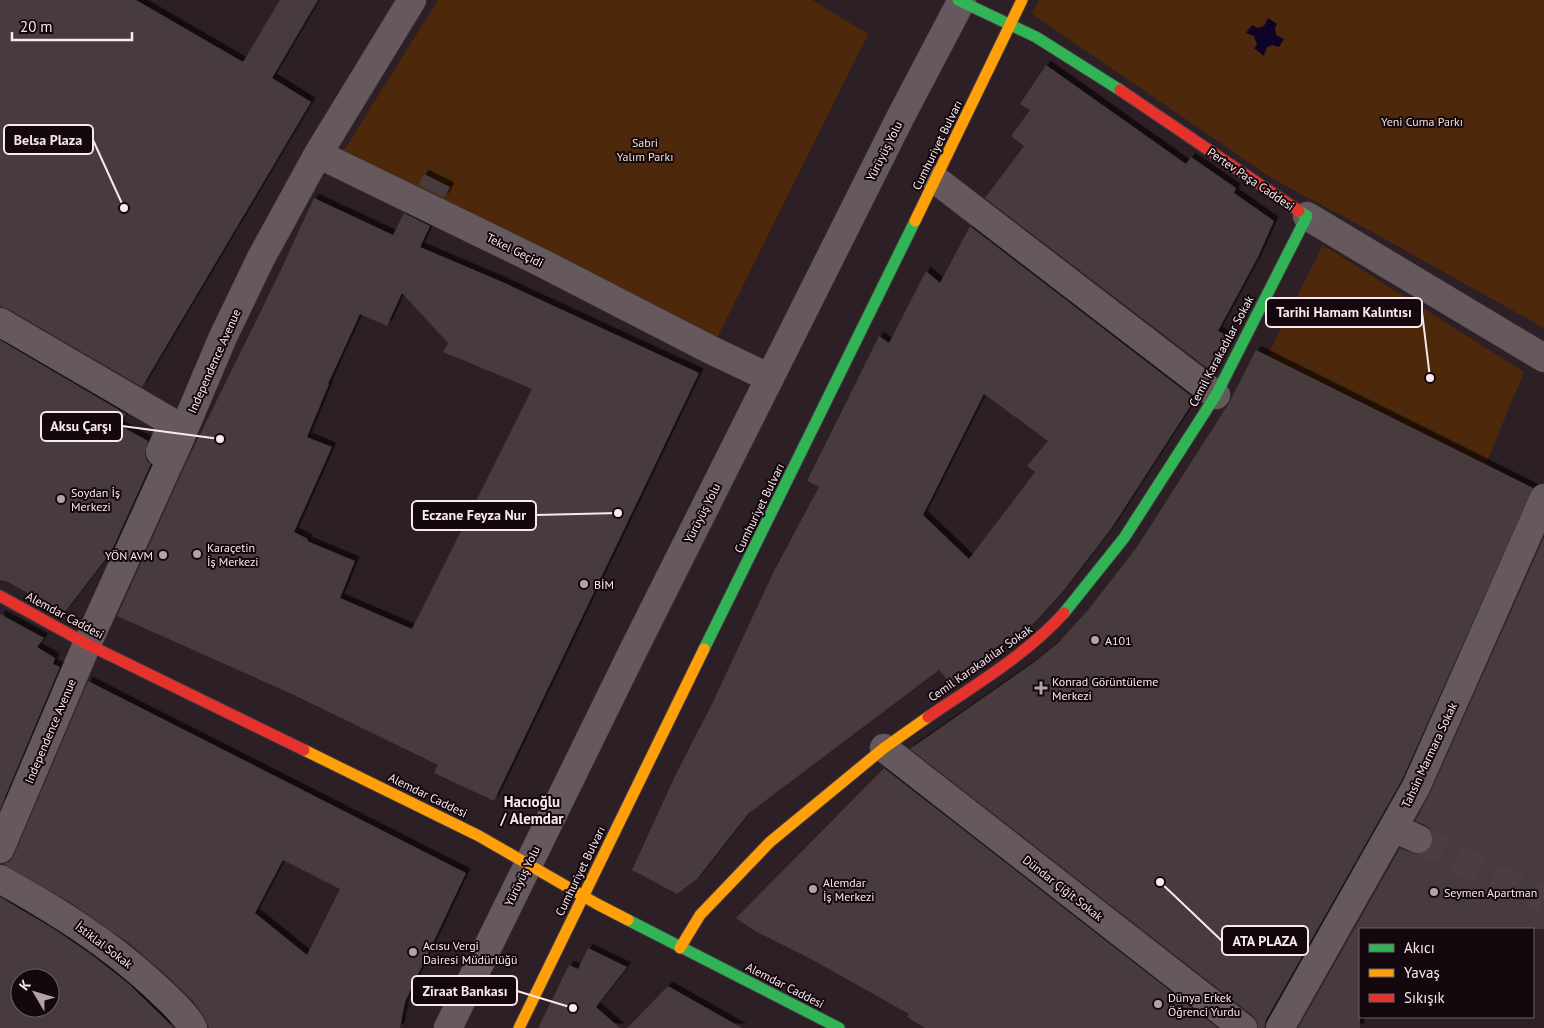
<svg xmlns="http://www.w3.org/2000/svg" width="1544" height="1028" font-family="'PT Sans',sans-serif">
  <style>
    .green { fill: #4e280a }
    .water { fill: #0f0329 }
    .building { fill: #463a3d; fill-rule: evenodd; filter: url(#shadow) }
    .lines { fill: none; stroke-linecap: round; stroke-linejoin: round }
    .street-tunnel { stroke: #4c3d44; stroke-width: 28; stroke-dasharray: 28 14; stroke-linecap: butt }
    .street-casing { stroke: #463a40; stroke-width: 29 }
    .fast-casing { stroke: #463a40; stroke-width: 13 }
    .slow-casing { stroke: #463a40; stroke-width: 13 }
    .jam-casing { stroke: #463a40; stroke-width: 13 }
    .street { stroke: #65595e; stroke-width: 28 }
    .fast { stroke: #30b455; stroke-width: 11 }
    .slow { stroke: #ff9f0a; stroke-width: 11 }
    .jam { stroke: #e5322d; stroke-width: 11 }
    .poi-dot { fill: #b3a2a9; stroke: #13080d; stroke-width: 2 }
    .labels { text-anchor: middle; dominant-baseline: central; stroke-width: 4; stroke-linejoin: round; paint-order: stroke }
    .park-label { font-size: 12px; fill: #f1dfd3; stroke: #13080d }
    .street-label { font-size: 12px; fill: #fbe8ef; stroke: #13080d }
    .poi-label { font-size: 12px; fill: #fbe8ef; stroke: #13080d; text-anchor: start }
    .quarter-label { font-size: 15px; font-weight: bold; fill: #fbe8ef; stroke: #13080d }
    .leader { fill: none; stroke: #fbe8ef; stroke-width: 2 }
    .callout-dot { fill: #fbe8ef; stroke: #13080d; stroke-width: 2 }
    .callout { fill: #13080d; stroke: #fbe8ef; stroke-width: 2 }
    .callout-label { font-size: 14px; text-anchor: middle; font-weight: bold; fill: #fbe8ef }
  </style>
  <defs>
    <filter id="shadow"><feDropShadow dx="4.5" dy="-4.5" stdDeviation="0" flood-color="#0009"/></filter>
  </defs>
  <rect width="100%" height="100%" fill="#2d1f26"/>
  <path class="green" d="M438,0H812L868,34L711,350L336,163Z
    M1039,0H1544V328L1374,233L1273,179L1032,14Z
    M1323,245L1524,372L1486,464L1267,356Z"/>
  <path class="water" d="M1268,18L1277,24L1275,28L1276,35L1284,39L1279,47L1272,45L1267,47L1264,56L1254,48L1257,45L1254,36L1246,33L1252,25L1258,28L1264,26Z"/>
  <path class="building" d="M0,0H136L243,62L280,0H318L272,78L311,102L142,387L8,309L0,306Z
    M1046,65L1186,164L1191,157L1236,188L1234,193L1274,221L1258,257L1218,331L1228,336L1211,371L985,198L1024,146L1011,136L1030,110L1020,104Z
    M424,174L450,187L444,198L418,185Z
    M314,198L393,235L404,213L430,226L420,247L500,281L699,373L494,801L434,773L438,765L296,696L117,616L186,463L278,276ZM402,293L448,343L443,352L532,389L412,629L340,598L355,561L307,541L308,539L294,532L332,447L307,437L329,384H328L360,314L387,326Z
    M970,226L1195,399L1111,529L1064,590L1036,621L1014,638L950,683L939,670L749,813L697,879L677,894L632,870L676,774L712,704L774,571L819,487L807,481L879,336L889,343L926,271L940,283ZM984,394L1048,441L1027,466L1035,472L969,559L923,515Z
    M0,340L126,414L119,425L148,441L145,454L147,461L151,464L108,559V556L64,613L8,582L0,580Z
    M1256,350L1533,488L1402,780L1266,1020L1264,1028H1258L1257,1022L1253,1016L910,749L1033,663L1058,643L1088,610L1137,547L1229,403Z
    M1544,537V929H1360V1028H1298L1400,848L1419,855L1427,852L1432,846L1434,838L1431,830L1425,825L1415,821L1430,793Z
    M0,614L44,638L37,647L55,658L53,664L60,667L0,809Z
    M88,681L466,873L405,1002L400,1028H209L206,1020L193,1001L167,976L130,944L71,903L3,864L10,861L14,855ZM283,860L340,889L307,955L255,913Z
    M884,768L1218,1028H925L907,1017L909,1014L811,959L755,931L736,918Z
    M0,897L54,929L92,955L129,984L174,1028H0ZM20,978H50V1008H20Z
    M588,948L627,967L596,1007L620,1028H538L569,965L578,969Z
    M668,986L742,1028H627Z"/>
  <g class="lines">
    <path class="street-tunnel" d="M1418,839L1485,873L1544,900"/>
    <defs>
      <path id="street" d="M318,154L542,263L711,350L770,378
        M936,180L1216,395
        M1307,216L1544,358
        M0,322L173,423L160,452
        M884,748L1243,1028
        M1393,828L1418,839
        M0,849L87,644L179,441L223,337L261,258L318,154L412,0
        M0,879C57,911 109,943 157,988C169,1000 185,1013 193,1028
        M448,1028L632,653L901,116L962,0
        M1280,1028L1416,787L1544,498"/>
      <path id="fast" d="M958,0L1036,37L1120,90
        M1064,613L1124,538L1216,395L1307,216L1299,211
        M704,649L915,221
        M628,920L839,1028"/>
      <path id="slow" d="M915,221L1022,0
        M304,750L479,836L597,904L628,920
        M680,948L700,915L770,842L884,748L928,717
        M519,1028L704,649"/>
      <path id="jam" d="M1120,90L1299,211
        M0,596L87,644L304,750
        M928,717C975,685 1026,655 1064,613"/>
    </defs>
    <use href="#street" class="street-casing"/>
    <use href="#fast" class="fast-casing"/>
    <use href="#slow" class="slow-casing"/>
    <use href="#jam" class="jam-casing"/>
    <use href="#street" class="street"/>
    <use href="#fast" class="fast"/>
    <use href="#slow" class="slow"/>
    <use href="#jam" class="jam"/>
  </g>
  <g class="poi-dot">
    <circle cx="61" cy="499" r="5"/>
    <circle cx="197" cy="554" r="5"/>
    <circle cx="163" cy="555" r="5"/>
    <circle cx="584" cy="584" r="5"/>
    <circle cx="1095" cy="640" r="5"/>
    <path d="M1038.5 680.5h5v5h5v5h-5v5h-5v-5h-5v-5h5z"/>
    <circle cx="813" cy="889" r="5"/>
    <circle cx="1434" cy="892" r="5"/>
    <circle cx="413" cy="952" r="5"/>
    <circle cx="1158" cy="1004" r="5"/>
  </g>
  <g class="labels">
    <g class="park-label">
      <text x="1422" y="121">Yeni Cuma Parkı</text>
      <text x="645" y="142">Sabri<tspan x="645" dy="14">Yalım Parkı</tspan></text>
    </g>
    <g class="street-label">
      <text transform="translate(937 145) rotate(-64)">Cumhuriyet Bulvarı</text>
      <text transform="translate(884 151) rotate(-63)">Yürüyüş Yolu</text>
      <text transform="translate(1251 179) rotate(34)">Pertev Paşa Caddesi</text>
      <text transform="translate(515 250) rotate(26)">Tekel Geçidi</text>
      <text transform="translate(1221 351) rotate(-62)">Cemil Karakadılar Sokak</text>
      <text transform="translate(214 361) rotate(-66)">Independence Avenue</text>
      <text transform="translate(759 508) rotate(-64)">Cumhuriyet Bulvarı</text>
      <text transform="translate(702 513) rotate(-63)">Yürüyüş Yolu</text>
      <text transform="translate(65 615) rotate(28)">Alemdar Caddesi</text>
      <text transform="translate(980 663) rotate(-35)">Cemil Karakadılar Sokak</text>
      <text transform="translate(50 731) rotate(-67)">Independence Avenue</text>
      <text transform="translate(1429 755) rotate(-65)">Tahsin Marmara Sokak</text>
      <text transform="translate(428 795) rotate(26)">Alemdar Caddesi</text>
      <text transform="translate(580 871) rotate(-64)">Cumhuriyet Bulvarı</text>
      <text transform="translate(522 876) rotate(-64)">Yürüyüş Yolu</text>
      <text transform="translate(1063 888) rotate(38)">Dündar Çiğit Sokak</text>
      <text transform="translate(104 945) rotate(37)">İstiklal Sokak</text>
      <text transform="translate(785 985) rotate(27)">Alemdar Caddesi</text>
    </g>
    <g class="poi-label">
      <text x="71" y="492">Soydan İş<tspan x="71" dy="14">Merkezi</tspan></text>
      <text x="207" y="547">Karaçetin<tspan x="207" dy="14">İş Merkezi</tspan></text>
      <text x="153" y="555" text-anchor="end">YÖN AVM</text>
      <text x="594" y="584">BİM</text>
      <text x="1105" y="640">A101</text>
      <text x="1052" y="681">Konrad Görüntüleme<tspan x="1052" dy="14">Merkezi</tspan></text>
      <text x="823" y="882">Alemdar<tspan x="823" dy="14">İş Merkezi</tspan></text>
      <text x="1444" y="892">Seymen Apartman</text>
      <text x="423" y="945">Acısu Vergi<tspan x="423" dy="14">Dairesi Müdürlüğü</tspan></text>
      <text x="1168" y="997">Dünya Erkek<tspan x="1168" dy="14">Öğrenci Yurdu</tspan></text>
    </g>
    <g class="quarter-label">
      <text x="532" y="801">Hacıoğlu<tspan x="532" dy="17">/ Alemdar</tspan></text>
    </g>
  </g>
  <path class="leader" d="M124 208L93 140M1430 378L1422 312M220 439L122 426M618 513L536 515M1160 882L1222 941M573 1008L517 991"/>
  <g class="callout-dot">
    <circle cx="124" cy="208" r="5"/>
    <circle cx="1430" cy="378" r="5"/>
    <circle cx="220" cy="439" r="5"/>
    <circle cx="618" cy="513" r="5"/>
    <circle cx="1160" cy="882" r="5"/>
    <circle cx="573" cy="1008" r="5"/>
  </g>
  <g class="callout">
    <rect x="4" y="125" width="89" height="29" rx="5"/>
    <rect x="1266" y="298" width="156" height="29" rx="5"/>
    <rect x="41" y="412" width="81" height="29" rx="5"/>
    <rect x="412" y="501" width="124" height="29" rx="5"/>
    <rect x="1222" y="926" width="86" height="29" rx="5"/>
    <rect x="412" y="976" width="105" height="29" rx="5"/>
  </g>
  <g class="callout-label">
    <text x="48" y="145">Belsa Plaza</text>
    <text x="1344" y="317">Tarihi Hamam Kalıntısı</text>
    <text x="81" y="431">Aksu Çarşı</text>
    <text x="474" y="520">Eczane Feyza Nur</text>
    <text x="1265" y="946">ATA PLAZA</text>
    <text x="465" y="996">Ziraat Bankası</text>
  </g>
  <rect x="1359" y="928" width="175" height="90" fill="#13080d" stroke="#706267"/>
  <rect x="1369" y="944" width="25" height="8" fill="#30b455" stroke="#706267"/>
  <text x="1404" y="953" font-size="15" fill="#fbe8ef">Akıcı</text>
  <rect x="1369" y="969" width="25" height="8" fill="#ff9f0a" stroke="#706267"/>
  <text x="1404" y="978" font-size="15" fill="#fbe8ef">Yavaş</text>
  <rect x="1369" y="994" width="25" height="8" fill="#e5322d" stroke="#706267"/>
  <text x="1404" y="1003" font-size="15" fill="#fbe8ef">Sıkışık</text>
  <g transform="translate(35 993) rotate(308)"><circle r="24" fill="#13080d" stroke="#706267"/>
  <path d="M0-4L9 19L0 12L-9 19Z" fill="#b3a2a9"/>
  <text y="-8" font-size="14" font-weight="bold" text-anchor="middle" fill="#fbe8ef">K</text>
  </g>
  <path d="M12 32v8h120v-8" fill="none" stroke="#fbe8ef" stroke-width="2.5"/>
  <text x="20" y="32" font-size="15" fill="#fbe8ef" stroke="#13080d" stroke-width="4" paint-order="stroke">20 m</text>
</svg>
